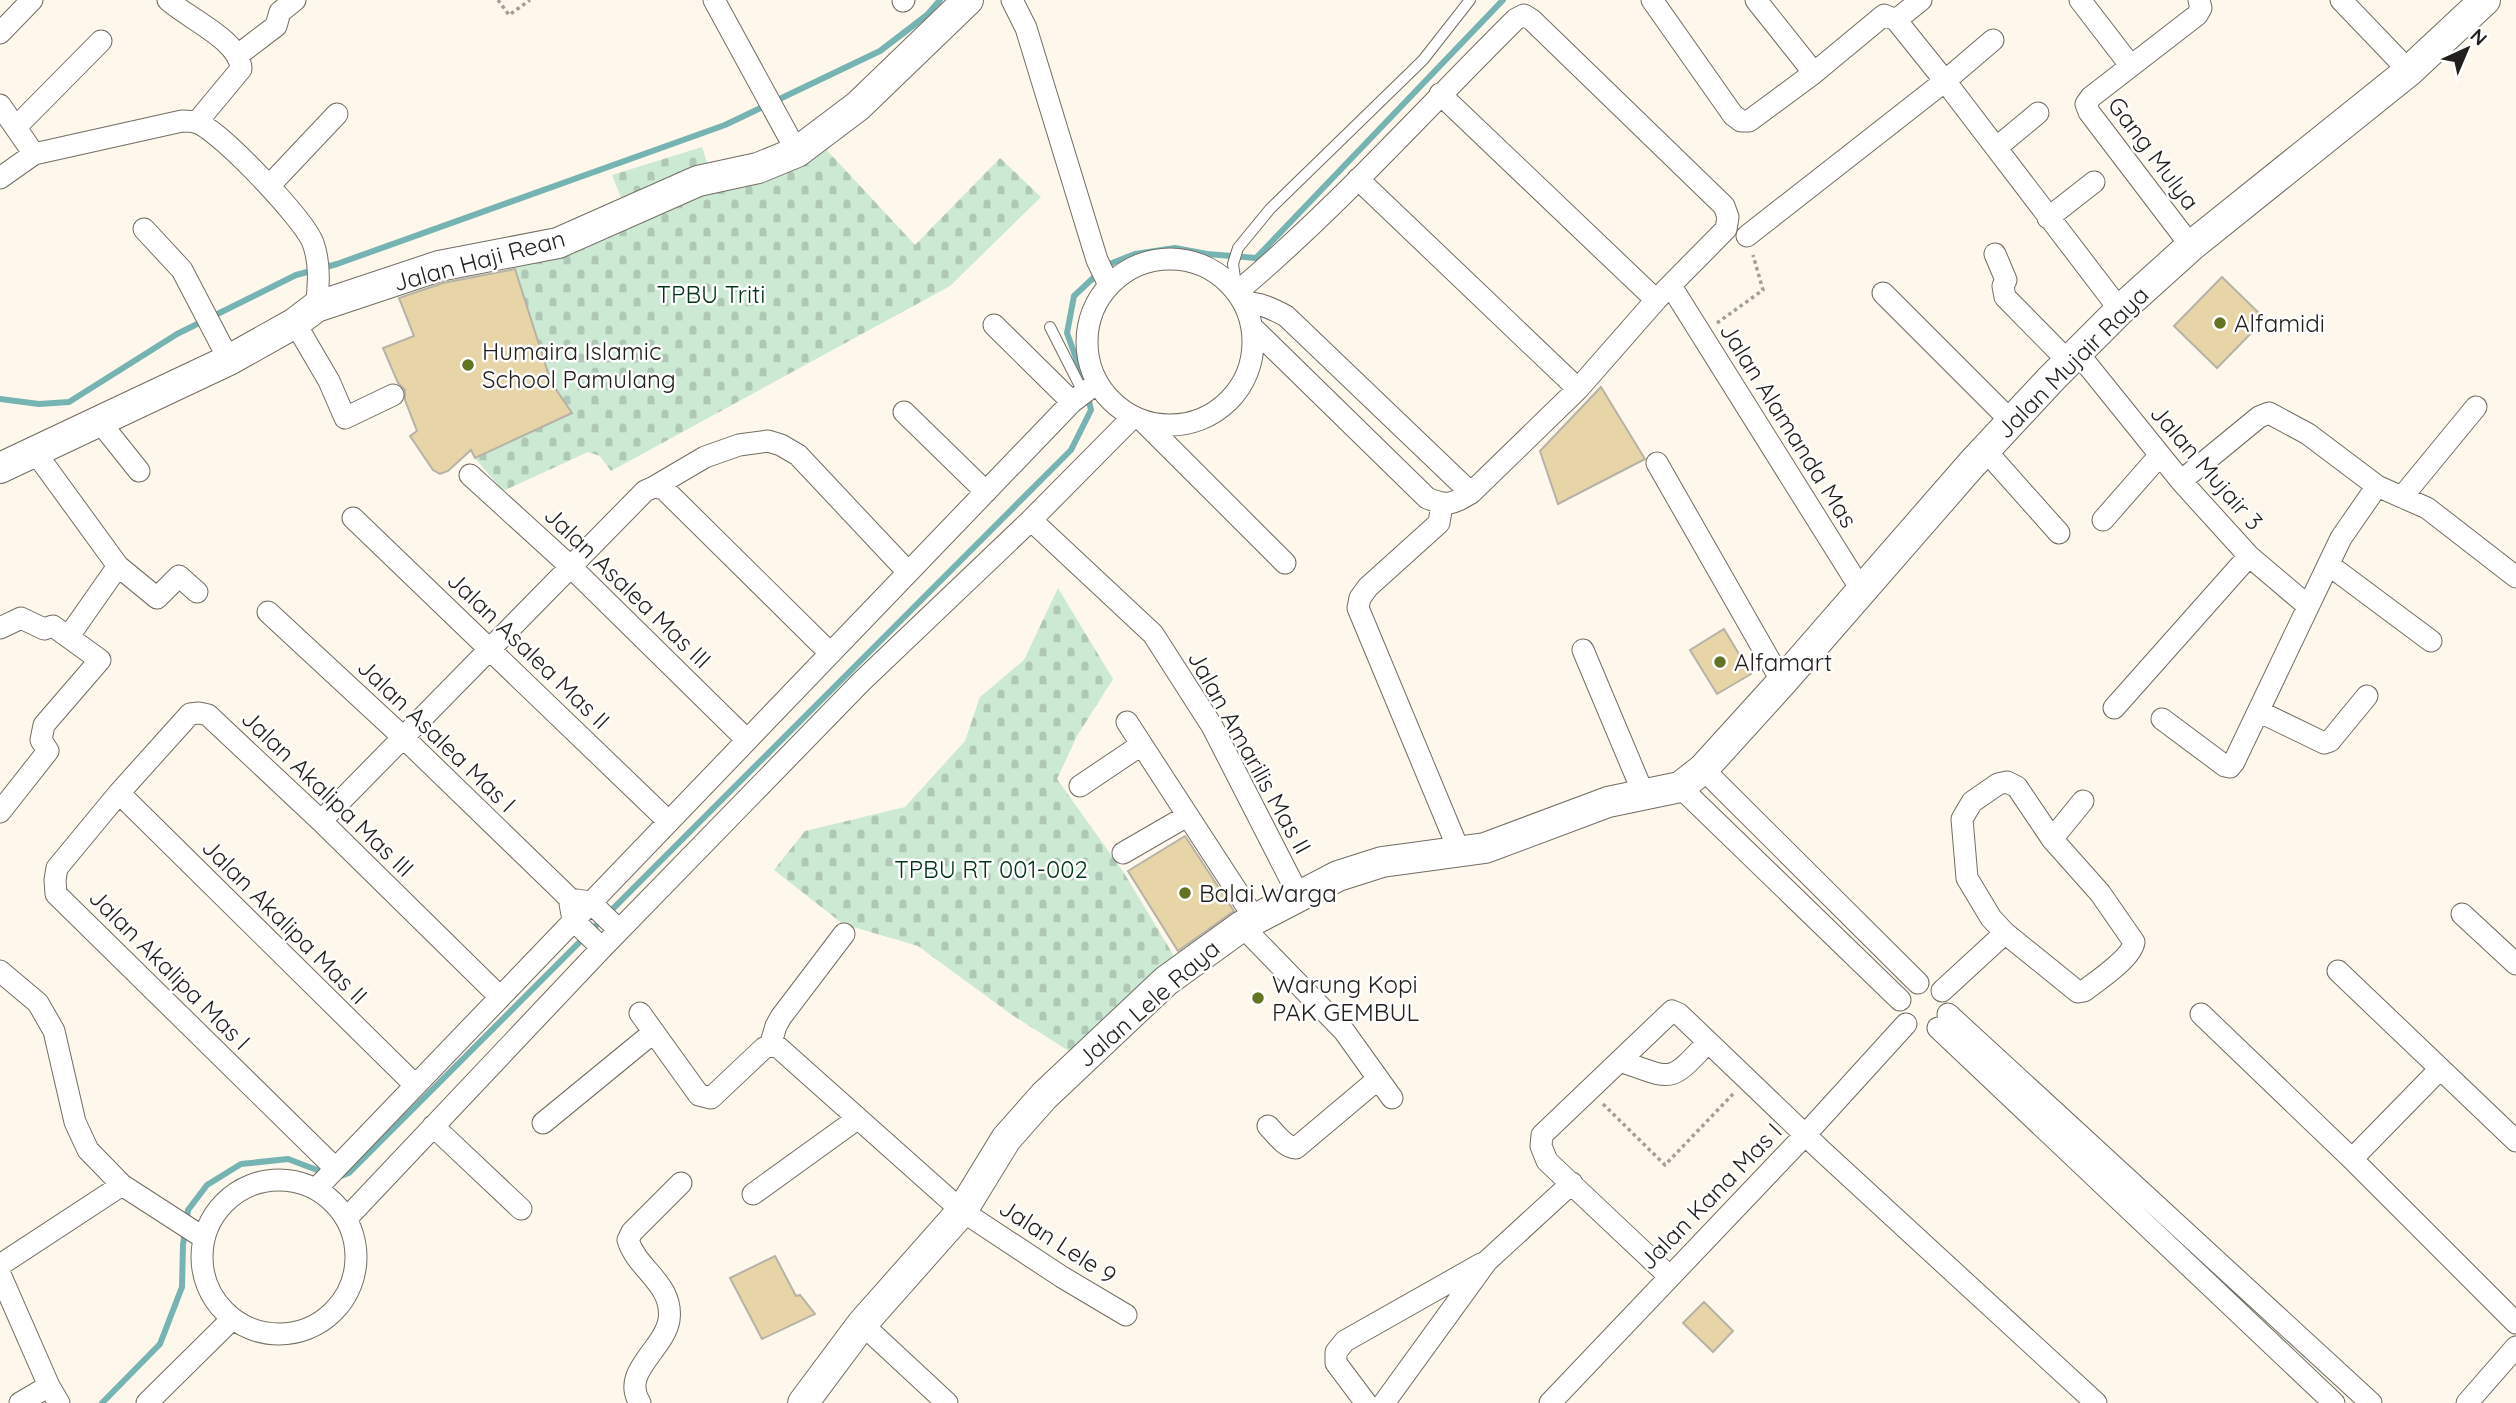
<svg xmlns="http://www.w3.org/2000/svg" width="2516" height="1403" font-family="Quicksand,sans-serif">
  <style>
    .cemetery { fill: url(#cemetery-stones) }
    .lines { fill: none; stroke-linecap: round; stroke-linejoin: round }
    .stream { stroke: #76b3b3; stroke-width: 6 }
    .building { fill: #e7d5a8; stroke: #b6b2a6; stroke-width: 2 }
    .lane-casing { stroke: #726d63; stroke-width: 12 }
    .street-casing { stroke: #726d63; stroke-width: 23 }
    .secondary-casing { stroke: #726d63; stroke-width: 32 }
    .path { stroke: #a39f96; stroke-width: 3.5; stroke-dasharray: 3.5 3.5; stroke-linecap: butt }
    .lane { stroke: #fff; stroke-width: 10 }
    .street { stroke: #fff; stroke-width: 21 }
    .secondary { stroke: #fff; stroke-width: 30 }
    .poi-dot { fill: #627422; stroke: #fff; stroke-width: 2.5 }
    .labels { text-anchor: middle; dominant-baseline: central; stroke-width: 5; stroke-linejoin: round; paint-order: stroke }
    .street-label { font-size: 24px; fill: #211f1b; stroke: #fff }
    .park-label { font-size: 24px; fill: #003416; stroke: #fff }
    .poi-label { font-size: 24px; fill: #211f1b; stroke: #fff; text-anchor: start }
  </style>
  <defs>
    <pattern id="cemetery-stones" width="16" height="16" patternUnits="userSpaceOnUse" patternTransform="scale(1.75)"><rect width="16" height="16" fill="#cce9d3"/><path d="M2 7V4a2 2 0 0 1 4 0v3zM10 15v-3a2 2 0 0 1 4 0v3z" fill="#afc7b5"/></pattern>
  </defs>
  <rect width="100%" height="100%" fill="#fdf8eb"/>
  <path class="cemetery" d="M823,146L915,245L1000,158L1041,197L950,286L611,471L600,456L588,452L503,491L475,458L571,413L551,382L514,265L631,223L612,175L702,147L715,186Z
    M1058,588L1113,679L1077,736L1057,779L1124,873L1174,956L1072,1053L1012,1015L918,946L843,924L774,870L805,831L905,807L965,741L980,697L1024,660Z"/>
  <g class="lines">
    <path class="stream" d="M1086,386L1067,333L1074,296L1107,265L1135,254L1175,248L1207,254L1256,258L1503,0
      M0,399L39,404L69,402L177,334L296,275L337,264L725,125L880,51L927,15L940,0
      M338,1177L349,1173L1071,450L1091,410L1088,397
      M102,1403L160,1344L182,1287L183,1245L188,1210L207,1185L241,1164L288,1159L325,1173"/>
  </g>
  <path class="building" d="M515,269L551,382L572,413L475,458L471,450L448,471L440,474L433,470L410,436L417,431L405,400V390L398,383L383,348L414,336L399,298L443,283Z
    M2222,277L2265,319L2217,368L2174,326Z
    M1601,387L1645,459L1558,504L1540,451Z
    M1724,629L1751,674L1717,694L1690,650Z
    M1185,836L1234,911L1178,951L1128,871Z
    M775,1256L796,1296L800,1295L815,1314L762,1339L730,1278Z
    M1704,1302L1733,1331L1713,1352L1683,1323Z"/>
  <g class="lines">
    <defs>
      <path id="lane" d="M1237,292L1233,264L1238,248L1270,209L1423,60L1470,0
        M1050,327L1083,392"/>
      <path id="street" d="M168,0C187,18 240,40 241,69L197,122
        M714,0L797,152
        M1012,0L1026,28L1097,260L1109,285
        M1652,0L1733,115L1741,121H1749L1814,73L1884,15L1896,20L1921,0
        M1756,0L1814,73
        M2080,0L2130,65
        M2341,0L2409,71
        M903,1L904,0
        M1896,20L1945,81L2120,310
        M0,33L32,0
        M238,55L276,26L280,12L295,0
        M1440,94L1656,300
        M0,105L34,154
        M16,127L101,41
        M1996,148L2038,113
        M0,178L34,154L182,121C187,121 193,121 198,123C221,132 304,219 313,243C320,262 319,287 316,307
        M1358,179L1578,389
        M269,186L337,114
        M2048,218L2094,182
        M144,229L182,270L229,360
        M1747,236L1945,81L1993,40
        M2191,246L2089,112L2086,104L2091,97L2197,15L2201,8L2199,0
        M1995,254L2006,280L2003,286L2005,297L2068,361
        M1087 342a83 83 0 1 1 166 0a83 83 0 1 1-166 0Z
        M1671,286L1862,591
        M1237,292C1337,208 1424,110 1516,19L1524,15L1532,20L1724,206L1728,217L1726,229L1656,300L1578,389L1471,493C1452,504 1448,507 1427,498L1253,328
        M1883,293L2011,421
        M1243,302C1260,303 1271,308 1286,316L1471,493
        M295,323L329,381L345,418L393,395
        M994,325L1072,402
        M2077,352L2181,481L2249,556L2308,606
        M904,412L986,492
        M99,421L139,471
        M1144,422L1285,563
        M1985,450L2059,533
        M35,452L118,566L157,598L179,576L197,592
        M1657,463L1782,682
        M470,475L571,567L747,740
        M2181,481L2259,417L2269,413L2308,434L2377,486
        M654,487L705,457L739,445L768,441L781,445L798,455L908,572
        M2402,497L2476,407
        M1442,504L1439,523L1368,587L1360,598L1358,608L1460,853
        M353,518L668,821
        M1031,520L1153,634L1212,726L1299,896
        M2103,520L2160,455
        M2329,565L2431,641
        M268,612L404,738L564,893L569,898L573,920L602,948
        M0,628L21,618L44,629L53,626L100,660L44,725L41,740L48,751L0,812
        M69,636L118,566
        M1583,650L1644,795
        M2114,708L2249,556
        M2260,712L2324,743L2330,741L2367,696
        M2162,719L2225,766L2230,767L2234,762L2341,538L2377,486L2427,508L2516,577
        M1127,722L1255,919
        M1703,769L1918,983
        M1080,786L1141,745
        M1680,787L1900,1000
        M119,793L415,1085
        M321,821L645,491L654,487L664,489L830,653
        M1123,853L1187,816
        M577,900L590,902L619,930
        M2462,914L2516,964
        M1242,926L1344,1031L1392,1098
        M2005,933L1991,918L1967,878L1962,819L1972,802L1998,784L2007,782L2017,787L2052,839
        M0,971L38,1003L54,1031L75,1122L88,1150L122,1185L204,1238
        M2338,971L2516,1141
        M1942,991L2005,933L2078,992L2084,991C2097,981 2132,958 2134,942L2100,893L2052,839L2083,801
        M640,1013L699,1095L711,1098L764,1048L770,1046L778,1047L962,1211L1062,1277L1126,1315
        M1948,1014L2371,1403
        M2201,1014L2352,1159L2516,1323
        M1938,1028L2334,1403
        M770,1046L776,1026L781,1017L844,934
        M1620,1061C1673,1079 1668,1085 1708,1042
        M543,1123L654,1032
        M433,1126L521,1209
        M1268,1126C1276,1134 1284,1147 1296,1148L1378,1079
        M2352,1159L2439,1070
        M335,1168L56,894L55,880L57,868L119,793L190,714L199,713L208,715L321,821L500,997
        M202 1257a77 77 0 1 1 154 0a77 77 0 1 1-154 0Z
        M316,1189L1072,402L1097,383
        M753,1194L857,1119
        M346,1219L602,948L861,682L1031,520L1133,417
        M0,1265L122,1185
        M0,1274L49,1386L59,1403
        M1669,1276L1547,1161L1541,1146L1542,1135L1672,1011L1679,1014L1822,1151L2096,1403
        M862,1324L947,1403
        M20,1403L49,1386
        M147,1403L232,1319
        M640,1403C620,1372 664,1350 669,1320C674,1284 637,1270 628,1240L632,1232L681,1183
        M1366,1403L1336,1363V1352L1345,1341L1481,1264
        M1384,1403L1487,1261L1572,1183
        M1550,1403L1805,1135L1906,1024
        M2467,1403L2516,1347"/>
      <path id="secondary" d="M0,468L229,360L295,323L316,307L439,266L558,243L698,181L758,168L797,152L858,106L968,0
        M803,1403L862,1324L962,1211L1006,1139L1044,1096L1166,981L1242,926L1338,876L1382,862L1485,848L1608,802L1680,787L1703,769L1782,682L1971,465L2051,379L2120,310L2191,246L2409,71L2485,0"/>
    </defs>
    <use href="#lane" class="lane-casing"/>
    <use href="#street" class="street-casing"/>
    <use href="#secondary" class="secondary-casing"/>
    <path class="path" d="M498,0L509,15L530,0
      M1717,323L1763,290L1753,255
      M1603,1104L1665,1165L1733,1094"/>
    <use href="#lane" class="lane"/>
    <use href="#street" class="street"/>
    <use href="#secondary" class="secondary"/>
  </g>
  <g class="poi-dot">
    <circle cx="2220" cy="323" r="7"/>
    <circle cx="468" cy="365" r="7"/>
    <circle cx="1720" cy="662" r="7"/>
    <circle cx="1185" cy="893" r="7"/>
    <circle cx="1258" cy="998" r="7"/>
  </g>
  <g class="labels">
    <g class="street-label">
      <text transform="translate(2154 153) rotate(53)">Gang Mulya</text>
      <text transform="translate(479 260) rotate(-15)">Jalan Haji Rean</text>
      <text transform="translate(2072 362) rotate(-45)">Jalan Mujair Raya</text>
      <text transform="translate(1789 425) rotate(58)">Jalan Alamanda Mas</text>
      <text transform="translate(2207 467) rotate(49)">Jalan Mujair 3</text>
      <text transform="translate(628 587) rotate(44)">Jalan Asalea Mas III</text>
      <text transform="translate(529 650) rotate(44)">Jalan Asalea Mas II</text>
      <text transform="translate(437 735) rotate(44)">Jalan Asalea Mas I</text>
      <text transform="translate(1250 752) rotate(61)">Jalan Amarilis Mas II</text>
      <text transform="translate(328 793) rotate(44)">Jalan Akalipa Mas III</text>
      <text transform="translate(285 921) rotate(45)">Jalan Akalipa Mas II</text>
      <text transform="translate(170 969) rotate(45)">Jalan Akalipa Mas I</text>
      <text transform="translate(1148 1003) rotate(-41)">Jalan Lele Raya</text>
      <text transform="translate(1710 1196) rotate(-46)">Jalan Kana Mas I</text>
      <text transform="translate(1058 1241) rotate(33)">Jalan Lele 9</text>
    </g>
    <g class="park-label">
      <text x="711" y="294">TPBU Triti</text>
      <text x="991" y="869">TPBU RT 001-002</text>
    </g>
    <g class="poi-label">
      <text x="2234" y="323">Alfamidi</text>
      <text x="482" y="351">Humaira Islamic<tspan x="482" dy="28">School Pamulang</tspan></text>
      <text x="1734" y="662">Alfamart</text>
      <text x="1199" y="893">Balai Warga</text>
      <text x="1272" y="984">Warung Kopi<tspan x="1272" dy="28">PAK GEMBUL</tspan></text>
    </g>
  </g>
  <g transform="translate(2467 49) rotate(44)" stroke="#ffffff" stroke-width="5" paint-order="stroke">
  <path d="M0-5L12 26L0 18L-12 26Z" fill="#211f1b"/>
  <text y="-10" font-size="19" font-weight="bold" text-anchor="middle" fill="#211f1b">N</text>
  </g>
</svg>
